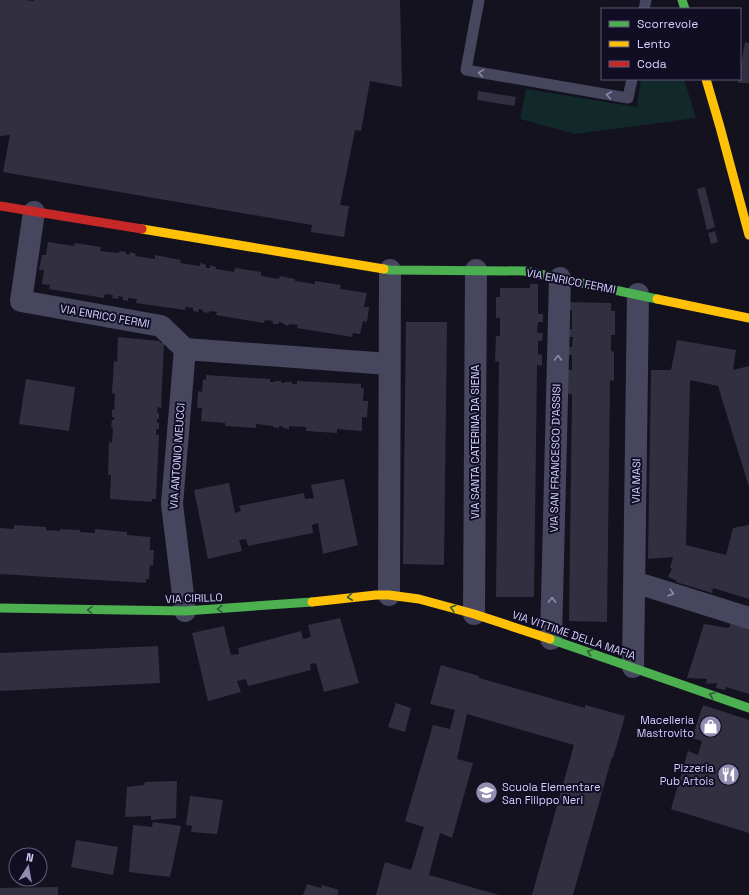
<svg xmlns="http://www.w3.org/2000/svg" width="749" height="895" font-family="'Space Grotesk',sans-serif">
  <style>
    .green { fill: #112929 }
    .building { fill: #323040 }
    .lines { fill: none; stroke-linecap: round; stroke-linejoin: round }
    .lane { stroke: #47465f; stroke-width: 11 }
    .street { stroke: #47465f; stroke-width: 22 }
    .fast { stroke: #4caf50; stroke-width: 9 }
    .slow { stroke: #ffc107; stroke-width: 9 }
    .jam { stroke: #c62828; stroke-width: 9 }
    .oneway { stroke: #8d8aaf }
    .oneway2 { stroke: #2e5e3a }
    .labels { text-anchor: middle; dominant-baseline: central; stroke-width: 4; stroke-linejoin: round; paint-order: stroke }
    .street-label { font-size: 11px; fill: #d3cfff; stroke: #110d23 }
    .poi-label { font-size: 11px; fill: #d3cfff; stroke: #110d23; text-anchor: end }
  </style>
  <rect width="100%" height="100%" fill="#14121e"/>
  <path class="green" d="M641,79H684L696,118L575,134L520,119L526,89L637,107Z"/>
  <path class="building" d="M0,0H25L33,1L34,0H400L402,87L370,81L361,131L355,130L340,205L349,206L344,237L311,232L312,225L3,172L10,135L0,136Z
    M745,42L749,43V83H738V79H740V70Z
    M478,91L516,97L514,106L477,100Z
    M705,187L715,227L707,230L697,189Z
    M715,231L718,242L711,244L708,233Z
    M48,242L74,246L75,243L101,247L100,251L119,253L120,251L126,252V254L129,255L130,252L136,254L135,256L155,259V255L181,260L180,263L200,266V263L206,265V268H210V265L216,267V269L234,272L235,268L261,272V276L279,279L280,276L295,279V281L315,284V281L341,285L340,289L367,293L364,307H369L367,322L363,321L360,334L353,333L352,337L297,328L298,325L289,324L288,326L283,324V323L279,322L278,324H273V321L265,320L264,323L216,315L217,312L209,311V313L203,312V310L199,309L198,312L193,311V308L186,307L185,310L136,303L137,299L128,298V301L123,300V297L119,296L118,299L112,298L113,295L105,294L104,298L49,289L50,285L42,284L44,270H39L42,255H46Z
    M530,284H538V314H543V322H538L537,333H543L542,341H538V354L542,355V366L537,365L534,597H496L499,362L495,361L496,336H500V318H496V297H500V288H530Z
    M566,302L611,303V311H615V335H611V351L614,352V381L610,380L607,622L569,621L572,394H566V370H572V355H566V347H572L573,337H566L567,329H572V310H567Z
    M406,322H447L444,565L403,564Z
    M118,337L160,341V343H164L161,408L158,407L157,413H159V419H157V423H159V429H156V435H159L156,499H152V502L110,499L111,475H108L109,442L112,443L113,428L111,427L112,420H114V417H112V410H114L115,394L112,393L114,361L117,362Z
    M677,340L736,350L733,370L749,366V487L718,386L690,380L686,545L726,555L733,528L749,525V599L713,588L712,593L676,582L677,581L668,577L672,569L670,568L673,557L648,559L651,370H671Z
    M206,375L270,379V382H275V381H281V383H285V382H292V384H297V381L361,384V388H364L363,401H368L367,418L362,417V431L337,429V433L306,431V427L289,426V429L283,428V426H279V428L273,427V426L256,424V428L225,426V423L201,421L202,408H197L198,391L202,392L203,379L206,380Z
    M26,379L75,387L69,431L19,424Z
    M344,479L358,545L323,554L318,523L312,525L313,533L248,546L246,539L239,540L242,551L208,559L194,490L229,483L235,513L241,511L239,506L304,493L305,499L314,498L311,485Z
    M14,525L46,527V530L60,531V529L80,530V532L95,533V529L127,532V535L150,537V550H154L153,566L150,565L149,579H146V583L0,574V528L14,529Z
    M733,617L749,622V694L726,687L725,690L716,688L717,683L706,684L707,679L687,678L704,624L729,628Z
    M340,618L359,683L324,692L316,663L310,664L311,670L248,686L246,679L237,681L241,692L208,701L192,633L224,626L231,655L239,654L238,648L301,631L303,639L311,637L308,625Z
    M158,646L160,683L0,691V653Z
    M441,665L479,676V678L585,708V705L625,716L613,758L612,757L573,895H532L574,745L467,714L457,759L473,763L452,838L440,833L429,875L499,895H376L385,862L411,870L424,827L405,821L433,725L450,729L455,710L430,704Z
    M396,703L411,708L405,732L388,727Z
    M703,705L749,720V833L671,809L688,751L698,755L702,741L692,738Z
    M177,781L176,818L151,820V816L125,817L127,787L144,785L145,782Z
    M190,796L223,800L217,834L191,832L192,826L186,825Z
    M153,822L181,826L170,877L129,872L133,825L152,827Z
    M76,840L118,847L113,875L71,867Z
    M307,884L321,888L322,885L339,890L337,895H303Z
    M58,887V895H0V888Z"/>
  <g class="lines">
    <path class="lane" d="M479,0L466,70L628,98L632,79
      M644,9L646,0"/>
    <path class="street" d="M34,212L21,301L161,326L185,349L389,364
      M634,582L749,618
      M389,595L390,270
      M185,611L172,504L185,349
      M474,614L476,270
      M551,639L560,278
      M633,667L638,294"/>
    <path class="fast" d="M682,0L685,9
      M384,269L390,270L525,271L657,299
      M0,608L185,611L312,602
      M550,639L749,708"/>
    <path class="slow" d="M706,79L720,127L749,235
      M142,229L384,269
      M657,299L749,318
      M312,602L376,595H389L419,599L474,614L550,639"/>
    <path class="jam" d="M0,206L142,229"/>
  </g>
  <defs><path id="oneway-chevron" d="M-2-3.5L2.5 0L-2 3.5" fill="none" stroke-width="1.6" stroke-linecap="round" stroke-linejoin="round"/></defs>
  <g class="oneway">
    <use href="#oneway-chevron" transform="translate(481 73) rotate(-171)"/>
    <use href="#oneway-chevron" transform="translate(609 95) rotate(-170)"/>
    <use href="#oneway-chevron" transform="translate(558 358) rotate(-89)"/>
    <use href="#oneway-chevron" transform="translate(671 593) rotate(17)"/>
    <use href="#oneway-chevron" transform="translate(552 600) rotate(-89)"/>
  </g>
  <g class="oneway2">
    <use href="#oneway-chevron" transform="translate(350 597) rotate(174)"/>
    <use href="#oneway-chevron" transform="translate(453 608) rotate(-164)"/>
    <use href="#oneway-chevron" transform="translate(220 609) rotate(177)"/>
    <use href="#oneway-chevron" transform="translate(90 610) rotate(-179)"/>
    <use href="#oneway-chevron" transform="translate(590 652) rotate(-160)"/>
    <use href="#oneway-chevron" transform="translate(712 695) rotate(-160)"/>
  </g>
  <defs>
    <symbol id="shop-disc" viewBox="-11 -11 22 22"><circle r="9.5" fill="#908db0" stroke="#110d23"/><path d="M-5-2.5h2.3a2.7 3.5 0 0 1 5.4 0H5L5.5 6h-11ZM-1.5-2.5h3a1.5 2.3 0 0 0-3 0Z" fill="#fff"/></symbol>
    <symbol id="restaurant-disc" viewBox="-11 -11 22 22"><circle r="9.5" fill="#908db0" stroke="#110d23"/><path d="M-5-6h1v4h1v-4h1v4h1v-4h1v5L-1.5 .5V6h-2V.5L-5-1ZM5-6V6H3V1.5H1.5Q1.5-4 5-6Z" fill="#fff"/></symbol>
    <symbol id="school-disc" viewBox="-11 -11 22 22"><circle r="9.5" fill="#908db0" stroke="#110d23"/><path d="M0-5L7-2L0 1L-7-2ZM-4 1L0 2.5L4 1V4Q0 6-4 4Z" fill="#fff"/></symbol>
  </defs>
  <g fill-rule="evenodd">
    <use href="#shop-disc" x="698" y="714" width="25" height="25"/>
    <use href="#restaurant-disc" x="716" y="762" width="25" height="25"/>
    <use href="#school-disc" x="474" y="780" width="25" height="25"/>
  </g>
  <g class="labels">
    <g class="street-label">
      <text transform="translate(571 281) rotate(11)">VIA ENRICO FERMI</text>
      <text transform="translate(105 316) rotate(10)">VIA ENRICO FERMI</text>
      <text transform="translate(475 442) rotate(-90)">VIA SANTA CATERINA DA SIENA</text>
      <text transform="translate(177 456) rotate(-86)">VIA ANTONIO MEUCCI</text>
      <text transform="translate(555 458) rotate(-89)">VIA SAN FRANCESCO D'ASSISI</text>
      <text transform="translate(636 481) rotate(-89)">VIA MASI</text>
      <text transform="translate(194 598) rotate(-2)">VIA CIRILLO</text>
      <text transform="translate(574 635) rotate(19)">VIA VITTIME DELLA MAFIA</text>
    </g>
    <g class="poi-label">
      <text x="694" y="720">Macelleria<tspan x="694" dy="13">Mastrovito</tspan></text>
      <text x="714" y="768">Pizzeria<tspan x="714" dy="13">Pub Artois</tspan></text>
      <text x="502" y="787" text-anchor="start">Scuola Elementare<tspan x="502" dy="13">San Filippo Neri</tspan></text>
    </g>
  </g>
  <rect x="601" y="8" width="140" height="72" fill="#110d23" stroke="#5f5b7b"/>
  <rect x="609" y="21" width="20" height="6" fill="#4caf50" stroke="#5f5b7b"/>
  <text x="637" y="28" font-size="12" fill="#d3cfff">Scorrevole</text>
  <rect x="609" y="41" width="20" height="6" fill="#ffc107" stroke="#5f5b7b"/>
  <text x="637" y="48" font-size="12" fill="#d3cfff">Lento</text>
  <rect x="609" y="61" width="20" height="6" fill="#c62828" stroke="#5f5b7b"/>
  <text x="637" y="68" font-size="12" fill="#d3cfff">Coda</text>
  <g transform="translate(28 867) rotate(11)"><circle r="19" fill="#110d23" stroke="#5f5b7b"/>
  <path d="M0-3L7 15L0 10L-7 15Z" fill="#908db0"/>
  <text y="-6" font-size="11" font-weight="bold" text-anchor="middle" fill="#d3cfff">N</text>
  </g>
</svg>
